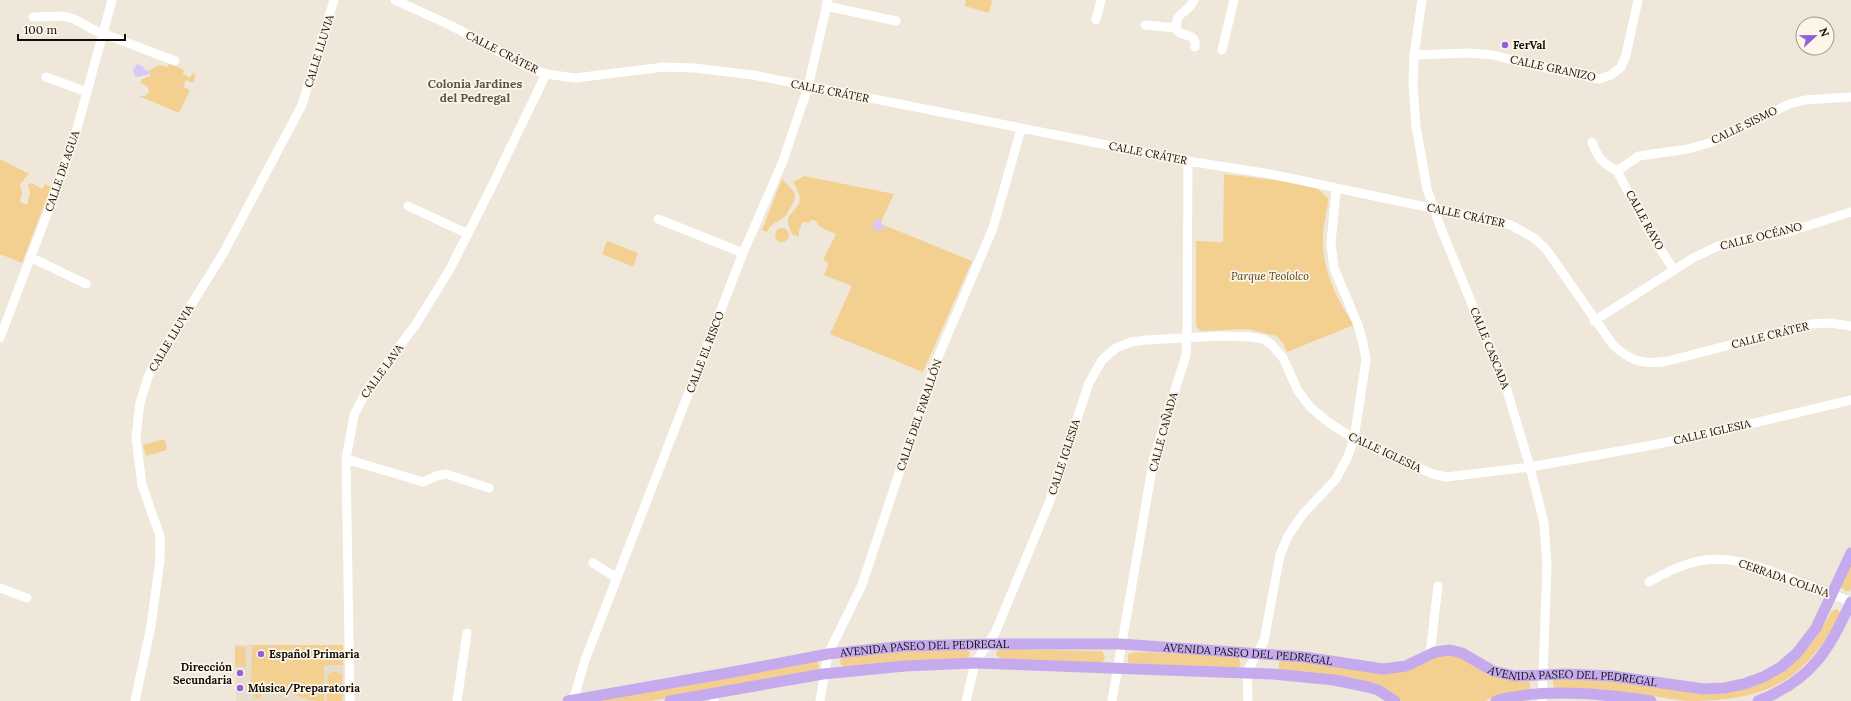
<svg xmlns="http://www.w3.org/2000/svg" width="1851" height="701" font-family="Lora,serif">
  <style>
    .built { fill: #e8ddc8 }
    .green { fill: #f3d08f }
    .water { fill: #d8c8f9 }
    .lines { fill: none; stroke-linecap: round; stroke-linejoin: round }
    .minor { stroke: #fff; stroke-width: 9 }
    .major { stroke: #c5aaee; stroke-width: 11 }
    .poi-dot { fill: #9260d9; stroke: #fdf5e8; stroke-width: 1.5 }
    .labels { text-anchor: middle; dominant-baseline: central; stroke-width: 3.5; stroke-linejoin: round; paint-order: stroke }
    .poi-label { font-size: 11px; font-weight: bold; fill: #0f0d08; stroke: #fdf5e8; text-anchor: start }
    .street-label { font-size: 11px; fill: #0f0d08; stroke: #fdf5e8 }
    .park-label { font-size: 11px; font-style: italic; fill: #4f3d19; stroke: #fdf5e8 }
    .neighbourhood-label { font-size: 12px; font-weight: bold; fill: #5a5448; stroke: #fdf5e8 }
  </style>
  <rect width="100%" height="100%" fill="#efe8da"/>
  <path class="built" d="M235,645H343L344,701H236Z"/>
  <path class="green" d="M966,0H989L992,1L989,13L965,6Z
    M169,63L184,70L183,74L190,78L192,73L196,75L193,83L186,80L183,87L190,90L179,113L139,96H145L149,92L148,87L140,82L142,79L150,76V70L159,65L168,67Z
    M0,159L29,174L20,184L22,193L20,202L27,205L30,193L28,184L32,183L42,189L45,184L51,187L22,263L0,254Z
    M1224,174L1275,180L1316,187L1328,198C1328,211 1323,224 1323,237C1322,269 1336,299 1354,325L1287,352L1283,343L1277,336L1263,333L1248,329L1200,331L1196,326V241L1223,242Z
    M804,176L894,194L882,220L877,219L873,224L874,229L881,230L886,226L972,261L923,372L830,334L852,286L824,275L828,266L827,262L823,260L836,234L820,227L816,221L812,220L808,223L805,222L802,223L799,231V237L792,234L788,224V218C800,202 805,202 793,182Z
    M782,179C795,193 800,193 789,210C787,213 786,216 783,218C776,223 771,223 767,232L762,230Z
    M775 235a7 7 0 1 1 14 0a7 7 0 1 1-14 0Z
    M607,241L638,253L633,267L602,254Z
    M161,440H165L167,450L146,456L143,445Z
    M1851,564V588L1850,591H1845L1841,587Z
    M1836,609L1839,611L1840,614C1805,683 1764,701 1686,701C1666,699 1646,694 1626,692C1602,689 1579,688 1556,688L1553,685V679L1612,680L1725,693L1745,689L1765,682L1801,656L1815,639L1832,611Z
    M252,645H343V665H324V701H313L270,686L258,698H255L251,690Z
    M235,647H245L246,667H235Z
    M1000,649L1093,651H1102L1105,657L1104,660L1101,663L1002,659L996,655L997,651Z
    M968,650L970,654L968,658L847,667L841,665L840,660L843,657L901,651Z
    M1137,652L1234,656L1239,658L1241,665L1237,668L1128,663V654Z
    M1450,653L1527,680L1530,683V689L1492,698L1485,701H1402L1387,691L1278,671L1280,659L1394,673L1407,670L1435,655Z
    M817,661L820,668L811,673L651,701H590Z
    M332,672H337L342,674V701H327L328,674Z"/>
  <path class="water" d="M137,64L142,66L146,71L150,70L149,74L139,77L135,76L133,70Z
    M879,219L882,220L881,224L886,226L879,231L874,229L873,226L875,221Z"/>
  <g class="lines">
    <path class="minor" d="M395,0L452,26L525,66L546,74L575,78L664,67L694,68L753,75L1188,161L1270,174L1511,225L1534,238L1546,249L1613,345C1631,362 1644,365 1668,361L1811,324L1830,323L1851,326
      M1194,0C1188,14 1176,10 1176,28C1179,39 1197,30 1195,47
      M1422,0L1414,55L1413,86L1416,126L1427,189L1442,231L1506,387L1530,467L1544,523L1547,566L1542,701
      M826,6L896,21
      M33,17L63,16L74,19L94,30L175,61
      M1096,20L1101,0
      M1145,25L1176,28
      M1222,50L1234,0
      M1414,55L1468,53L1493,55L1526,64L1599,79L1611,75L1621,67L1626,55L1638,0
      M46,77L87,92
      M1592,142C1598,158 1602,163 1617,171
      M1617,171L1639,156L1688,149L1712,142L1789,104L1805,100L1851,97
      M1617,171L1651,235L1674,270
      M408,206L468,234
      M658,219L743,253
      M30,257L86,284
      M1594,321L1693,258L1718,246L1741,239L1781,234L1851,212
      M0,338L64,169L75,136L112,0
      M346,459L423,482L436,476L446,474L489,488
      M593,563L617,578
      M1649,582C1663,574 1676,567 1691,563C1727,552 1761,567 1794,580C1813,587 1832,594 1851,602
      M0,588L27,598
      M1430,654L1438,586
      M135,701L151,626L160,559V536L142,485L136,437L140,403L148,377L155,363L224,252L302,105L334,0
      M350,701L346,459L354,415L367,390L416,324L450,269L493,184L546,74
      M457,701L467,633
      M573,701L585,660L743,253L783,161L808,87L828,0
      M714,701V693
      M820,701L828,654L862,585L936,362L993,228L1021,129
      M966,701L975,663L995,633L1049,503L1089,383L1102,360L1116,348L1131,342L1146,340L1221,336L1251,337L1263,339L1271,344L1283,358L1298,391L1310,407L1328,422L1354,439L1433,474L1446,477L1530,467L1642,447L1708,434L1851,400
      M1112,701L1154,457L1186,355L1187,338L1188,161
      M1248,701L1247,672L1264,641L1280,555L1288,536L1303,514L1336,479L1348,456L1354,439L1366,360L1363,343L1358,325L1334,268L1331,244L1336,189"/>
    <g class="major">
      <path id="s1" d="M568,701L733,672L828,654L905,646L987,644H1121L1304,657L1383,669L1406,666L1435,652L1450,650L1462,653L1493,671L1515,676L1566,674L1612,676L1704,689L1724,688L1744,684L1763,677L1781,667L1797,653L1816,628L1851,553"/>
      <path d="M670,701L823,674L905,666L975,663L1273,674L1334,680L1368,687L1378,690L1395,701"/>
      <path d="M1496,701C1541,687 1605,694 1651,701"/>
      <path d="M1758,701C1812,680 1828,651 1851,602"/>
    </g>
  </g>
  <g class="poi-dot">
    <circle cx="1505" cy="45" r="4"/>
    <circle cx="261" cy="654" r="4"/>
    <circle cx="240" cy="673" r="4"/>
    <circle cx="240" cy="688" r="4"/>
  </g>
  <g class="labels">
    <g class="poi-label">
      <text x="1513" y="45">FerVal</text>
      <text x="269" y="654">Español Primaria</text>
      <text x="232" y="667" text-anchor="end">Dirección<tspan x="232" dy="13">Secundaria</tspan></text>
      <text x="248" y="688">Música/Preparatoria</text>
    </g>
    <g class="street-label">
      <text transform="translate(319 51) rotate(-73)">CALLE LLUVIA</text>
      <text transform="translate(502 52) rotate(27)">CALLE CRÁTER</text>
      <text transform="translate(1553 68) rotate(12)">CALLE GRANIZO</text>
      <text transform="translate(830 91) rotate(11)">CALLE CRÁTER</text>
      <text transform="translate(1744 125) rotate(-26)">CALLE SISMO</text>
      <text transform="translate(1148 153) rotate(11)">CALLE CRÁTER</text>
      <text transform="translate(62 171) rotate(-71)">CALLE DE AGUA</text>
      <text transform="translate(1466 215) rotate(12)">CALLE CRÁTER</text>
      <text transform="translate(1645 220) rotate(61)">CALLE RAYO</text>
      <text transform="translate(1761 236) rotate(-14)">CALLE OCÉANO</text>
      <text transform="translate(1770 335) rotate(-14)">CALLE CRÁTER</text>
      <text transform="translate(171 338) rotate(-59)">CALLE LLUVIA</text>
      <text transform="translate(1490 348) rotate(68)">CALLE CASCADA</text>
      <text transform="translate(705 352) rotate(-69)">CALLE EL RISCO</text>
      <text transform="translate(382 371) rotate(-54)">CALLE LAVA</text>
      <text transform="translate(919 415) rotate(-71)">CALLE DEL FARALLÓN</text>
      <text transform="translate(1163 432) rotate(-75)">CALLE CAÑADA</text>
      <text transform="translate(1712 432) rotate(-13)">CALLE IGLESIA</text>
      <text transform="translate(1385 452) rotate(25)">CALLE IGLESIA</text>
      <text transform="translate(1064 457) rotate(-72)">CALLE IGLESIA</text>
      <text transform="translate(1784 578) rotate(19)">CERRADA COLINA</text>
      <text stroke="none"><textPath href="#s1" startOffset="361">AVENIDA PASEO DEL PEDREGAL</textPath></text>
      <text stroke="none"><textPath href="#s1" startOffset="685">AVENIDA PASEO DEL PEDREGAL</textPath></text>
      <text stroke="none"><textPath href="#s1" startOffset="1020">AVENIDA PASEO DEL PEDREGAL</textPath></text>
    </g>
    <g class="park-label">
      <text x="1270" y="276">Parque Teololco</text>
    </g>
    <g class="neighbourhood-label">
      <text x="475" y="83">Colonia Jardines<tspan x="475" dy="14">del Pedregal</tspan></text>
    </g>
  </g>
  <g transform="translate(1815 36) rotate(68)"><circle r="19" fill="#fdf5e8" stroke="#9e988e"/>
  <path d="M0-3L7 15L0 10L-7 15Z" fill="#9260d9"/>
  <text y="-6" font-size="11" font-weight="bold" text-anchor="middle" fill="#0f0d08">N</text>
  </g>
  <path d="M18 34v6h107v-6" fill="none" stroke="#0f0d08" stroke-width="2"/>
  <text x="24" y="34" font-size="12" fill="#0f0d08" stroke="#fdf5e8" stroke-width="3" paint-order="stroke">100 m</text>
</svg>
